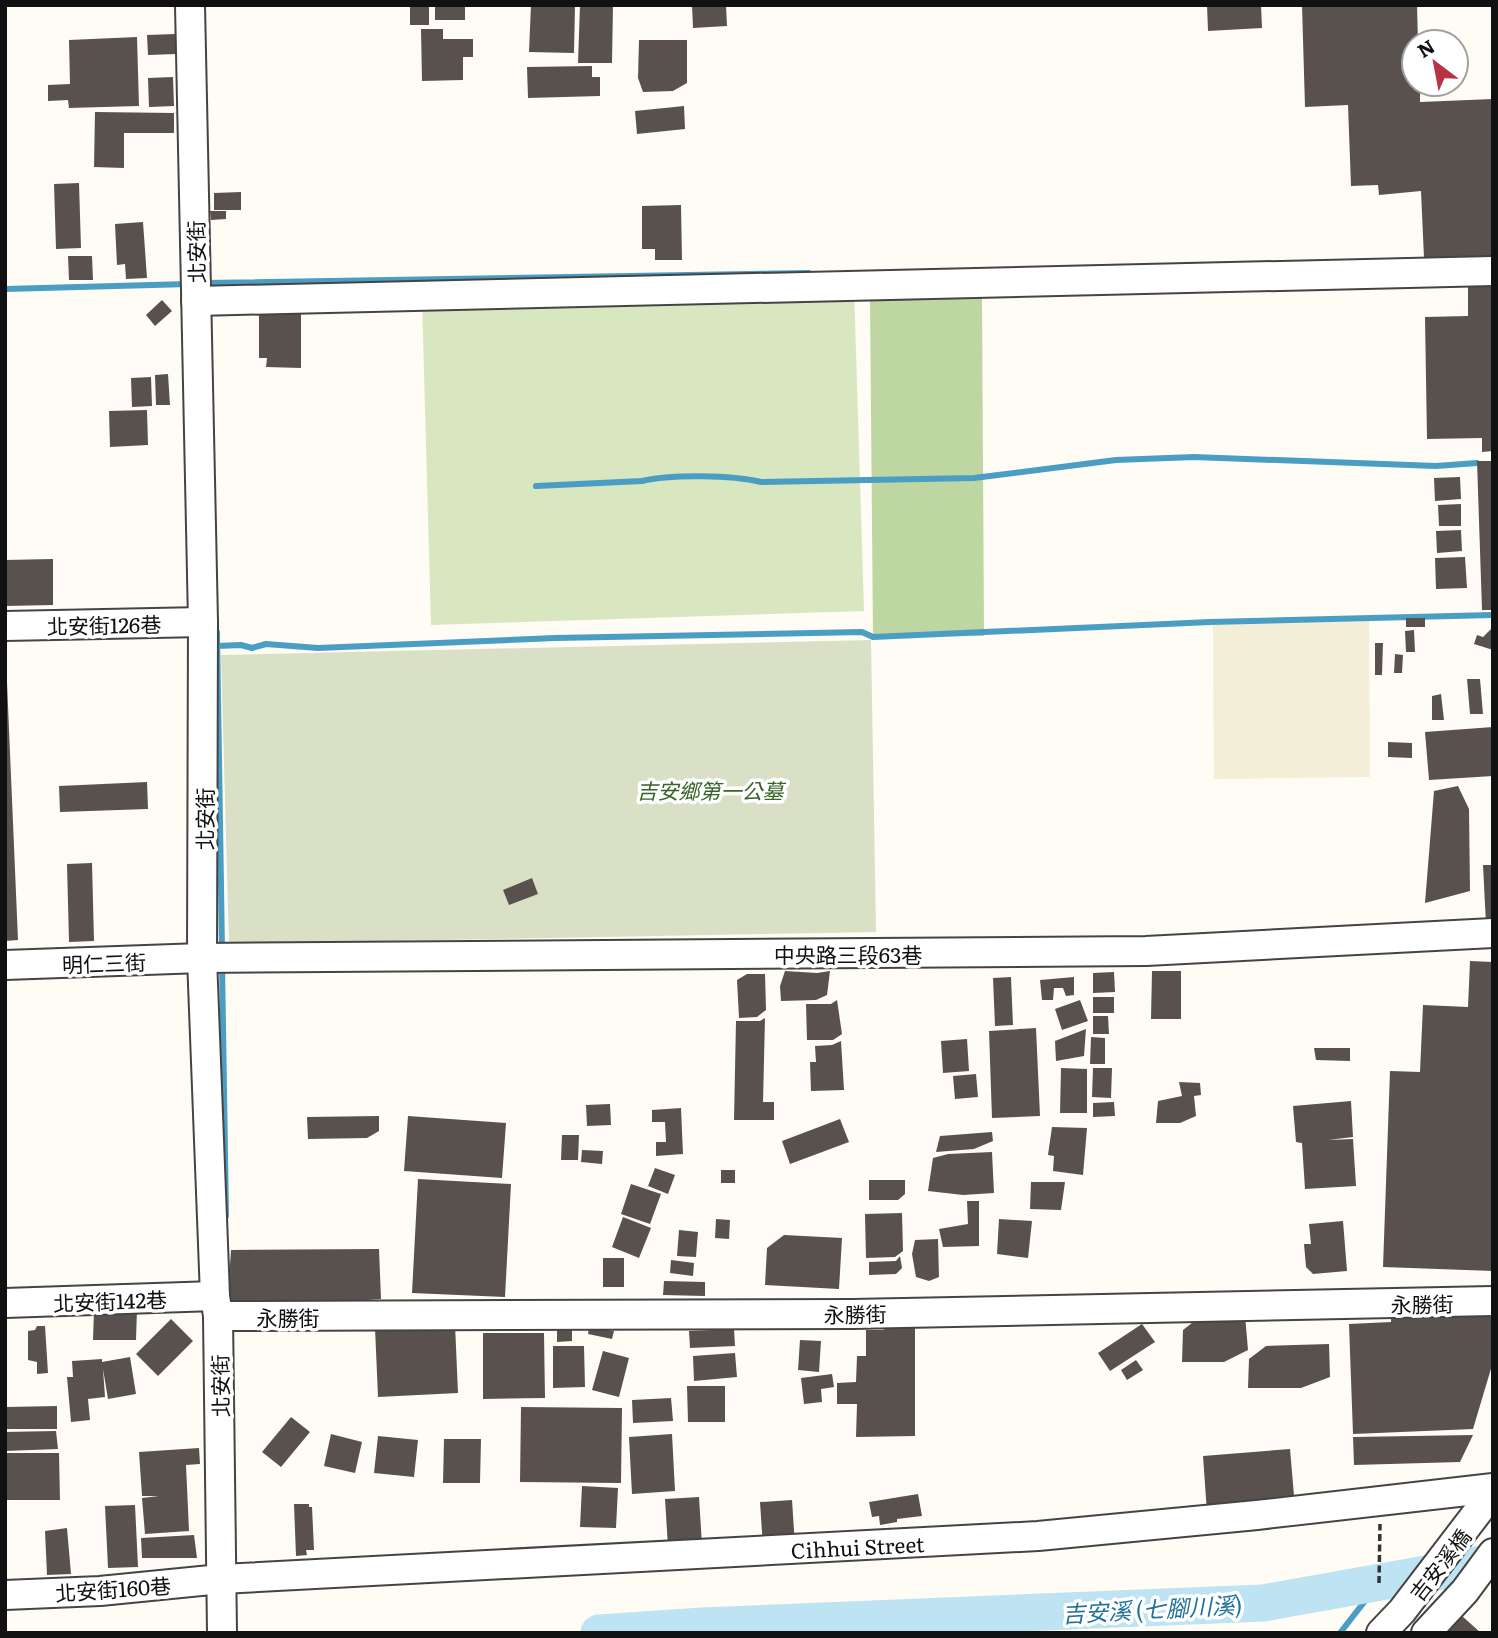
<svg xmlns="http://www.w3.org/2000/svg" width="1498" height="1638" font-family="Literata,'Noto Sans TC',serif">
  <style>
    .farmland { fill: #f3eed6 }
    .green { fill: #d8e7c0 }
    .forest { fill: #bed6a1 }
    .cemetery { fill: #dae0c6 }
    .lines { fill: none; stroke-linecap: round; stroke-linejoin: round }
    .stream { stroke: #4a9ec3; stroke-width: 6 }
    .river { stroke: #bee3f2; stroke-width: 37 }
    .building { fill: #59514e }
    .minor-casing { stroke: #444; stroke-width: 32 }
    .path { stroke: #333; stroke-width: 3.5; stroke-dasharray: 7 3.5; stroke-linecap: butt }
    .minor { stroke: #fff; stroke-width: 28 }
    .labels { text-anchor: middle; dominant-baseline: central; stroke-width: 7; stroke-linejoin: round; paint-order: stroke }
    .street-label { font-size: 21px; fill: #111; stroke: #fff }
    .park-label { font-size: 21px; font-style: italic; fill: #386425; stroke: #fff }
    .water-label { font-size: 23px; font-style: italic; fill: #23709a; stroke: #fff }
  </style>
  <rect width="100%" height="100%" fill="#fefcf5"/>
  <path class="farmland" d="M1369,621L1370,777L1214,779L1213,623Z"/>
  <path class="green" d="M854,287L864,611L431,625L422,301Z"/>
  <path class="forest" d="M982,296L984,636L873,637L870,297Z"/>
  <path class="cemetery" d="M871,640L876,932L229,944L221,655Z"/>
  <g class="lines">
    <path class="stream" d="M204,283L809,273
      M5,289L189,284
      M536,486L642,481C671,474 732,475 761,482L974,478L1116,460L1194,457L1436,466L1477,463
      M217,632L222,950
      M217,646L241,645L252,648L266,644L318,648L555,638L862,632L873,637L1210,622L1493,615
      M222,964L226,1216
      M1340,1633L1379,1583"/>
    <path class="river" d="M599,1633L702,1626L1263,1603L1493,1562"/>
  </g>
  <path class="building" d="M410,5H429V25H410Z
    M435,5H465V20H435Z
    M531,5H575L574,53L529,52Z
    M580,5H613L612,63H578Z
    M692,5H726L727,26L693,28Z
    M1207,5H1261L1262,28L1208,31Z
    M1302,5H1417L1418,42H1414V84H1420V102L1493,99V256L1424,258L1421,191L1379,195L1378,185L1351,186L1348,105L1305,107Z
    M421,29H443V39H473V57H463V80L422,81Z
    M175,34L176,54L148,55L147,35Z
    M137,37L139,106L69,108L68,100L48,101V85L70,84L69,40Z
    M639,40H687V83L673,91L643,92L638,78Z
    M592,66V77H600V96L528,98L527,67Z
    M173,77L174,106L149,107L148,78Z
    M684,106L685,129L637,134L635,111Z
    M95,112L174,113V133H124V168L94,167Z
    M79,183L81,248L56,249L54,184Z
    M241,192V210H214V193Z
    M681,205L682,260H655V249H642V206Z
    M210,211H226V219L211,220Z
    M143,222L147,278L126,279L125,264L117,265L115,224Z
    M68,256H92L93,280H69Z
    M1493,280V451L1482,452V438L1427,439L1425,317L1468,316V281Z
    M162,300L172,311L155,326L146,315Z
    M259,312L301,313V368L266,367L267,358H259Z
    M168,374L170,405H156L155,375Z
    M151,377L152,406L132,407L131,378Z
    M147,410L148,445L110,447L109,411Z
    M1477,461H1493V610H1482Z
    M1460,477L1461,499L1435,501L1434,478Z
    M1461,504V526H1439L1438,505Z
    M1461,530L1462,551L1437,553L1436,531Z
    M1465,557L1467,588L1436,589L1435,558Z
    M53,559V605L5,606V560Z
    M1406,618H1425V627H1406Z
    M1493,627V650L1474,644L1477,635L1483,637Z
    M1414,630L1415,652H1406L1405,631Z
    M1375,643H1383L1382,675H1375Z
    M1395,654L1403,655L1402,673H1394Z
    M1467,679H1480L1483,714H1470Z
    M5,682H7L18,940L5,941Z
    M1441,694L1444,720H1432V696Z
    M1493,727V776L1429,780L1425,732Z
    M1388,742L1412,743V758L1388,757Z
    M147,782L148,809L60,812L59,786Z
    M1458,786L1469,809L1470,891L1425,903L1434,791Z
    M92,863L94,941L69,942L67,864Z
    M1483,865H1493V924H1486Z
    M532,878L538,894L509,905L503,890Z
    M1470,961L1493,962V1271L1383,1267L1390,1071L1420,1072L1423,1005L1468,1007Z
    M785,971L817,973L830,971L827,995L816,1000L781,1001L780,986Z
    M1152,971H1181V1019H1151Z
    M1114,972L1115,992L1093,993V973Z
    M747,974H765L766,1010L757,1017L739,1018L737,980Z
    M1011,977L1013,1025L995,1026L993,978Z
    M1074,977V995L1066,996L1063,988H1054L1053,1000H1042L1040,980Z
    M1093,997H1114V1013H1093Z
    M837,1000L842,1034L833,1040H807L806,1004H831Z
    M1080,1000L1088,1021L1062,1030L1055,1009Z
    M1093,1016H1108L1109,1034H1093Z
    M765,1018L763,1102H774V1120H734L736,1021H760Z
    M1036,1028L1040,1116L992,1118L989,1031Z
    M1086,1029L1084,1056L1056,1061L1055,1041Z
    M1091,1037L1105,1038V1064H1090Z
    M967,1039L969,1071L943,1073L941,1041Z
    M841,1041L844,1090L811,1091L810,1062H816L815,1046L832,1045Z
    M1314,1048H1350V1061L1316,1060Z
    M1061,1068L1087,1069V1113H1060Z
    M1093,1068H1112L1111,1098L1092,1097Z
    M976,1074L978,1097L955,1099L953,1076Z
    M1179,1082L1200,1083L1201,1095L1194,1096L1196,1116L1180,1123H1156L1158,1101L1182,1096Z
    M1351,1101L1353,1137L1328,1140L1353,1139L1356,1186L1305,1189L1302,1143L1296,1142L1293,1106Z
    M1114,1102L1115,1116L1093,1117V1103Z
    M610,1104L611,1125L587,1126L586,1105Z
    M681,1108L683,1154L656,1156V1142H666L665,1122H652V1110Z
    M379,1116V1131L367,1138L308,1139L307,1117Z
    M408,1116L506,1123L502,1178L404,1171Z
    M840,1119L849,1142L790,1164L782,1141Z
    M1052,1127L1087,1128L1083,1175L1053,1171L1054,1156L1048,1155Z
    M992,1132L993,1141L974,1149L936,1152L940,1136Z
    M562,1135H579L578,1160H561Z
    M582,1150L603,1151L602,1164L581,1162Z
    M992,1152L994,1193L963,1195L928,1191L933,1158L948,1154Z
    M655,1168L675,1175L668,1194L648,1186Z
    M721,1170H735V1183H721Z
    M418,1179L511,1184L505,1297L412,1293Z
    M869,1180H905V1194L898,1200H869Z
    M1031,1182H1065L1061,1210L1030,1209Z
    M631,1184L661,1194L650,1224L621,1214Z
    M967,1201H979V1246L943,1247L939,1229L968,1224Z
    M902,1213L903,1251L895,1257L866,1258L865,1214Z
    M623,1217L651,1228L639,1258L612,1247Z
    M716,1219L730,1220L729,1239L715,1238Z
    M999,1219L1032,1221L1028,1258L997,1254Z
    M1343,1221L1347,1271L1313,1274L1306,1267L1304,1244H1311L1309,1224Z
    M679,1230L698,1232L696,1257L677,1256Z
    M784,1235L842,1238L839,1289L765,1285L767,1248Z
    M938,1239L939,1277L929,1281L916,1277L912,1254L915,1240Z
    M379,1249L381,1299L227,1309L231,1250Z
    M900,1256L902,1268L896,1274L869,1275V1262L896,1261Z
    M603,1258H624V1287H603Z
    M671,1260L694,1263L693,1276L670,1273Z
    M664,1281L705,1282V1296L663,1295Z
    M1493,1307V1362L1473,1429L1353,1434L1349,1324L1391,1322V1311Z
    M94,1309H137L136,1340H93Z
    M1245,1315L1248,1350L1224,1362H1182L1183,1330L1197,1319Z
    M171,1319L193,1341L158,1376L136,1354Z
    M915,1320V1436L856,1437L857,1404H837V1383L856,1382L857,1356H866V1330H884V1321Z
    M590,1321L609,1324L608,1330L614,1331L612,1339L588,1334Z
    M572,1323V1341L557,1342V1324Z
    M455,1324L458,1393L378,1397L375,1328Z
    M1142,1324L1155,1342L1110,1371L1098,1353Z
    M37,1326H45L48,1373L37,1374V1362L28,1360V1331L35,1330Z
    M734,1329L735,1346L690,1348L689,1331Z
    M483,1333H544L545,1398L483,1399Z
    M800,1340L821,1341L819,1372L798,1370Z
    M1329,1344L1330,1377L1301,1388H1248L1249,1359L1266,1346Z
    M553,1346H584L585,1387L553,1388Z
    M603,1351L629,1358L619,1397L592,1390Z
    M735,1353L737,1377L694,1381L693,1356Z
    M130,1357L136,1394L108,1399L103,1369L105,1397L88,1399L90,1420L71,1422L67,1377H73L72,1361L102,1359V1362Z
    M1136,1360L1143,1370L1127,1380L1121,1370Z
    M832,1374L834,1387L821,1389L822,1402L804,1404L801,1378Z
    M687,1386H725V1422H688Z
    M671,1398L673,1421L633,1423L632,1400Z
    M57,1406V1429H5V1407Z
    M521,1407L622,1408L621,1483L520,1482Z
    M291,1417L310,1432L281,1467L262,1452Z
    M56,1431L58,1449L5,1451V1432Z
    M331,1434L362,1442L355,1473L324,1466Z
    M672,1434L675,1491L632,1494L629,1437Z
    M1473,1435L1460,1462L1354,1465L1353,1437Z
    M378,1436L418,1440L414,1477L374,1473Z
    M444,1439H481L480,1483H443Z
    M199,1448L200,1464L186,1465L189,1531L145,1534L142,1498L159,1496H142L139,1452Z
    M1290,1449L1295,1507L1207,1513L1203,1456Z
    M5,1453H59L60,1500H5Z
    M582,1486L618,1488L616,1528L580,1527Z
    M918,1494L922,1516L897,1519V1522L880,1525L879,1516L872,1517L869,1502Z
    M699,1497L702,1545L668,1547L665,1499Z
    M792,1500L795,1545L763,1547L760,1502Z
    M294,1504H309V1507H312L314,1550H306L307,1555L296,1556Z
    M135,1505L138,1567L108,1568L105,1506Z
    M67,1528L71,1574L47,1575L45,1531Z
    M194,1535L197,1558H142L141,1538Z
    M1462,1616L1481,1633H1447Z"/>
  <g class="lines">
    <defs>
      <g id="minor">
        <path d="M190,5L203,622L202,958L215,1296L218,1316L222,1633"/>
        <path d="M196,301L1493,271"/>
        <path d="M5,626L203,622"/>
        <path d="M5,965L202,958L1146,951L1493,933"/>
        <path d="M5,1303L215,1296"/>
        <path d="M218,1316L852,1314L1493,1301"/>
        <path id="s1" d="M5,1595L100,1591L221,1579L1038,1536L1257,1515L1493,1488"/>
        <path d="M1381,1633L1402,1611L1493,1492"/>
        <path d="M1426,1633L1465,1591L1493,1553"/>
      </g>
    </defs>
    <use href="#minor" class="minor-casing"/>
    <path class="path" d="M1379,1583L1380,1524"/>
    <use href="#minor" class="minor"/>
  </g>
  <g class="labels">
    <g class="street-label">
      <text transform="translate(195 252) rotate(-91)">北安街</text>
      <text transform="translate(104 624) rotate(-1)">北安街126巷</text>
      <text transform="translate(203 819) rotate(-90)">北安街</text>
      <text x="848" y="953">中央路三段63巷</text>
      <text transform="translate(104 962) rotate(-2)">明仁三街</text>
      <text transform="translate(110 1300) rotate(-2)">北安街142巷</text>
      <text transform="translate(1422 1303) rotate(-1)">永勝街</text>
      <text transform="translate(855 1313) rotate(-1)">永勝街</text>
      <text x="288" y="1316">永勝街</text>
      <text transform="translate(219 1386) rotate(-91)">北安街</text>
      <text stroke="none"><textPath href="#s1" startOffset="854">Cihhui Street</textPath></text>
      <text transform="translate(1439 1564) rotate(-52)">吉安溪橋</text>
      <text transform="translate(113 1588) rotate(-4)">北安街160巷</text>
    </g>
    <g class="park-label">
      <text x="710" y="789">吉安鄉第一公墓</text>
    </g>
    <g class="water-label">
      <text transform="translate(1152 1608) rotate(-3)">吉安溪 (七腳川溪)</text>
    </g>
  </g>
  <rect width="1498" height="1638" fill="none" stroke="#111111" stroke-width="14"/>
  <g transform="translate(1435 63) rotate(328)"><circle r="33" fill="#ffffff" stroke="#a0a0a0" stroke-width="2"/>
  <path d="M0-5L12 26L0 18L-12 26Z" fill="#b63345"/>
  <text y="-10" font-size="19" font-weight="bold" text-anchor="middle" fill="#111111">N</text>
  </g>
</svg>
